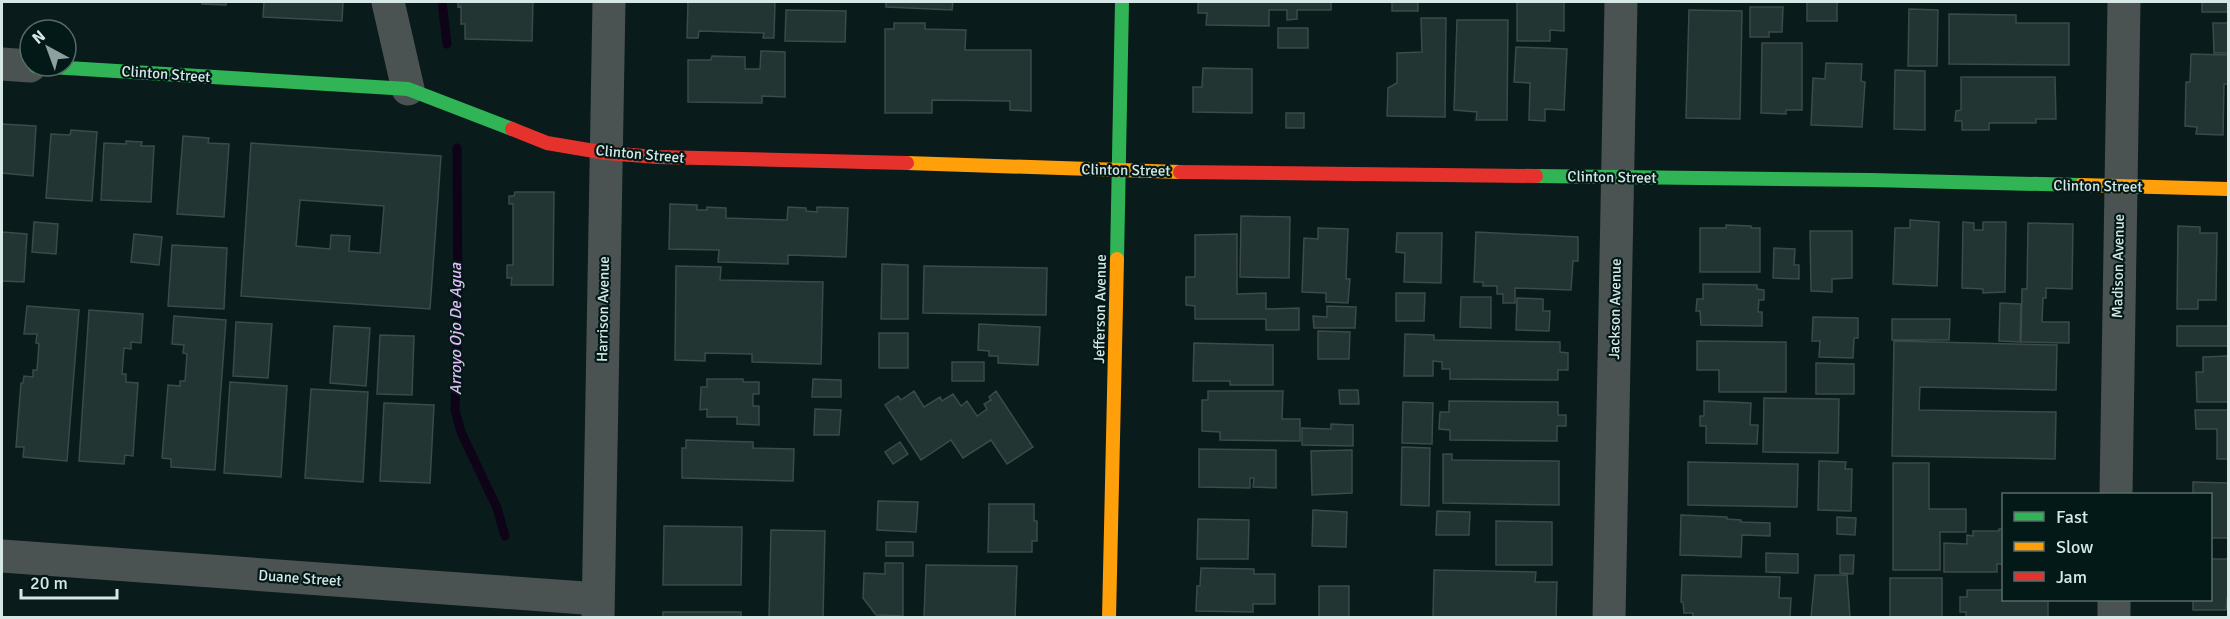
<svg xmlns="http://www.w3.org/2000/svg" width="2230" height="619" font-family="Signika,sans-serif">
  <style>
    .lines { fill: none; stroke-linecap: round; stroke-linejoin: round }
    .stream { stroke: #0f0318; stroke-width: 9 }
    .building { fill: #223533; stroke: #3c4a49; stroke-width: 1.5; fill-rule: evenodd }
    .street { stroke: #4b5252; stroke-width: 33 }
    .fast { stroke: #30b455; stroke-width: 14 }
    .slow { stroke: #ff9f0a; stroke-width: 14 }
    .jam { stroke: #e5322d; stroke-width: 14 }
    .labels { text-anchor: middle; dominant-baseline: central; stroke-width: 4.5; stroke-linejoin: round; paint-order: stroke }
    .street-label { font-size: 15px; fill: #d6e8e6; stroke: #021917 }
    .water-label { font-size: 16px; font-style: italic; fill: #e1bcf6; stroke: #021917 }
  </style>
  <rect width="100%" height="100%" fill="#091b1a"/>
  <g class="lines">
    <path class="stream" d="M442,2L447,44
      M457,148L458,304L455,410L461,432L497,508L505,536"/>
  </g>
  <path class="building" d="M202,2H226V5L202,4Z
    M264,2H343L342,21L263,17Z
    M458,2H533L532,41L465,39V24H461V6L458,7Z
    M688,2H775L774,38H763L764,33L699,31L698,38H687Z
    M886,2H953L952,10L886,7Z
    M1198,2H1331V10H1297V19L1287,20V10H1269V26L1206,25L1207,13H1198Z
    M1392,2H1418V11H1392Z
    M1517,2H1564V31L1550,30V41H1517Z
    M1807,2H1837V21H1807Z
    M2202,2H2228V12H2202Z
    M1750,7H1783L1782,32H1769V37H1750Z
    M1909,9L1938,10L1937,66H1908Z
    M786,10L846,11L845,42L785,41Z
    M1689,10L1742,11L1740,119L1686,118Z
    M1949,14L2016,15V23H2069V65L1949,64Z
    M1421,18H1446L1445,117L1387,116L1388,88L1397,83V53L1422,52Z
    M1457,20H1508L1507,120H1476L1477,112L1454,110Z
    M894,23H925V29L966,30L965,50H1031V111L1010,110V101L932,100V113H885V29H894Z
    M2213,23H2228V53H2214Z
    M1278,28H1308V48H1278Z
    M1762,43H1802V110H1786V114L1761,113Z
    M1516,47L1567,49L1564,110L1545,109V121L1529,120L1530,83L1514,82Z
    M761,51L785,52V97L762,96V103L688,102V60H711L712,56L745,57V69H760Z
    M2191,54L2228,55V84H2224L2223,135L2196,134L2197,127L2185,126L2186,82H2190Z
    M1826,63L1862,64L1861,81L1865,82L1862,127L1811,125L1813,78L1825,79Z
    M1203,68L1252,69V113L1193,112V87H1202Z
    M1895,70L1925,71V130L1894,129Z
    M1961,77H2055L2056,119H2036V123H1989V130H1962V121H1955L1956,111L1961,110Z
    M1286,113H1304V128H1286Z
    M2,124L36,126L33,176L2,173Z
    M71,130L97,132L92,201L46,198L51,134L70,135Z
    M183,136L209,138L208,143L229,144L224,217L177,214Z
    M126,141L142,142L141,146H154L151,202L101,200L104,143L126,144Z
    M251,143L441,156L430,309L241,296ZM300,200L384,206L380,253L349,251L350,236L331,235L330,249L296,246Z
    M515,192H554L553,285H511L512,278H507V265H513V204H509V196H514Z
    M670,204L697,205V210H707V207L726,208V218L787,220L788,207L806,208V211L817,212V207L848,208L846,257L788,255V264L718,262L719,250L669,249Z
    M1241,216L1290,217L1289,278L1240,277Z
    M1910,220L1939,222L1937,286L1893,284L1895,228H1910Z
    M34,222L58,224L56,254L32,252Z
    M1963,222L1974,223V230H1983V222H2006L2005,292L1983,293V289L1962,288Z
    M2028,223L2073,224L2072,289L2046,288V298H2043L2042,322H2069V343L2021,342L2022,289H2027Z
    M1726,225L1751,226V228H1760V272H1700V228H1726Z
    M2178,226L2200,227V233H2217L2216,300H2198V309H2177Z
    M1318,228L1348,229L1346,279H1350L1348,303L1326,302V293L1302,292L1304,238L1318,239Z
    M1810,231H1852V278L1832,279V292L1811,291Z
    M2,232L27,234L24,282L2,281Z
    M1476,232L1578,237V261H1573L1571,290L1515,288V303H1503V294H1497V286H1483V282H1474Z
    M1397,233H1442L1441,283L1404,282L1405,253L1396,252Z
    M134,234L162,237L159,265L131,262Z
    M1237,234V294L1266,293V309L1299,308V330H1266V319H1195V306L1186,305V277H1195V235Z
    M172,245L227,248L224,309L168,306Z
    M1774,248L1795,249L1794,265H1799V279L1773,278Z
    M882,264L908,265V319H881Z
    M676,266L721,267L720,280L823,282L821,364L752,362V354L705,353V361L675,360Z
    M924,266L1047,268L1046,315L923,313Z
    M1703,284L1757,285V289L1764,290V300H1759L1758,312H1762V326L1701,325L1700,311H1696L1697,299H1703Z
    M1396,293H1425L1424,321H1396Z
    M1461,297H1491V328L1460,327Z
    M1517,298L1543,299V311H1550L1549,331L1516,330Z
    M2000,303L2021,304L2020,342L1999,341Z
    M27,306L79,310L67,461L23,457L24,447H16L21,383H23L24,376L33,377V370H37L39,344L36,343L37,334H24Z
    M1327,306L1356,307L1355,328H1314L1313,316L1327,317Z
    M89,310L143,314L141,343L131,342V349L124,348L122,374H126V382L138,383L133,456L125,455L124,464L79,461Z
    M174,316L226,320L215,470L171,467V459L162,458L168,385L180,386V381H185L187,354L183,353L184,345L172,344Z
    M1813,317L1858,318V338H1854L1853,358L1819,357L1820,341H1812Z
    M1892,319H1950L1949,340H1892Z
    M236,322L272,324L268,378L233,376Z
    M979,324L1040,327L1038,365L998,363V356H989V351L978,350Z
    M334,326L370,328L366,386L330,383Z
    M2177,326H2228V346H2177Z
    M1318,331L1350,332L1349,359H1318Z
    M879,333H908V368H879Z
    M1405,334L1434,335V340L1560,342V352L1568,353V370H1558V380L1450,379V369H1442V362L1433,361V376H1404Z
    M380,335L414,336L412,395L377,394Z
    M1697,341L1786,342V392H1719V370H1697Z
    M1894,341L2057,345L2056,390L1920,387L1919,410L2056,412L2055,459L1892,456Z
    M1194,343L1273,345V385H1230V381H1193Z
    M2228,356V402H2197L2196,372H2203V357Z
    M952,362H984V381H952Z
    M1816,363L1854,364V394H1816Z
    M707,379H743V382H759V394H753V406H759V425L737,424V417H707V409L700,410L701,387H707Z
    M813,379L841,380V397H812Z
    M230,382L287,386L281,477L224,473Z
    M311,389L368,392L363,482L305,478Z
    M1339,390H1358L1359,404H1340Z
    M914,391L924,407L940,397L942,401L953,394L961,406L967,401L977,416L987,409L984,404L991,400L989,397L996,391L1033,447L1007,464L991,440L963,458L951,440L921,460L885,405L898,396L901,400Z
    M1208,391H1283L1282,419H1300V441L1220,440V432L1202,431V400H1208Z
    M1764,398L1839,399L1838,453L1763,452Z
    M1449,401L1558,402V415H1566V426H1557V441L1450,440V430L1439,429L1440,412H1449Z
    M1704,401L1751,403L1750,425H1758L1757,444L1706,443V426H1700V416H1704Z
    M1403,402L1433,403L1432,444L1402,443Z
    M384,403L434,405L430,483L380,481Z
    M815,409L841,410L839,435H814Z
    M2195,410H2228V459H2217V429H2196Z
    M1331,424L1353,425V446L1302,445V428L1331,429Z
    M686,440L753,442V448L794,449L793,481L682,478V448H686Z
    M900,442L908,454L893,464L885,452Z
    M1402,447L1430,448L1429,506L1401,505Z
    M1199,449L1276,450V488L1253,487L1254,478H1250V488L1199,487Z
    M1352,450V493L1312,495L1311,451Z
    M1443,454H1452V460L1559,461V505L1443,503Z
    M1819,461L1846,462L1845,469H1852L1851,511L1818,510Z
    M1688,462L1798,464L1797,507L1688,505Z
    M1893,463H1929V509H1966V532H1940V570H1893Z
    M2193,482L2228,483V538H2212L2210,542V494H2193Z
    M878,501L918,502L916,532L877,530Z
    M989,504H1034V521H1037V541H1032V552H988Z
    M1313,510L1347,512L1346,547L1312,546Z
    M1437,511L1470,512L1469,535H1436Z
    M1681,515L1727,517V519L1741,520V522L1770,523V536L1742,535L1741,557L1680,555Z
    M1837,517L1856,518L1855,535L1837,534Z
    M1198,519L1249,520L1248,559H1197Z
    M1496,521L1552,522V565H1496Z
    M664,526L742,527L741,585H663Z
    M1999,529H2004V564H1997V572H1944V543L1967,544V535L1973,536V531H1999Z
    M771,530L825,531L823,618H769Z
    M886,542H913V556H886Z
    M1766,553L1798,554V573L1766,572Z
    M1840,555H1854L1853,574L1840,573Z
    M2210,559H2228V598H2227L2226,610H2193V600H2210Z
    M885,563H903V616L876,615L863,598L864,573L885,574Z
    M926,565L1017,566L1015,618L924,617Z
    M1201,568L1254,569V574H1275V604H1253V612L1196,611L1197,586H1200Z
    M1434,570L1536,572L1535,582H1557L1556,618H1433Z
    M1682,575L1780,577L1779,598H1791L1790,618H1693V613H1684L1683,602H1681Z
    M1815,575H1847L1850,618H1811Z
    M1890,578H1942V618H1890Z
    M1319,586H1349V618H1319Z
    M1967,590H2004V600H2048V618H1966V612H1960V597H1967Z
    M663,612H741V618H663Z"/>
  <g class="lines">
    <path class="street" d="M388,2L408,89
      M2,64L30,66
      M2116,494L2124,2
      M2,556L598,599
      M598,618L609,2
      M1609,618L1621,2
      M2114,618V600"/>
    <path class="fast" d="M35,66L408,89L512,129
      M1536,176L1871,180L2081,185
      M1117,259L1122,2"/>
    <path class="slow" d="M907,163L1180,172
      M2081,185L2228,189
      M1109,618L1117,259"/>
    <path class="jam" d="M512,129L547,143L606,153L657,157L907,163
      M1180,172L1536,176"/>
  </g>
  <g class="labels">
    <g class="street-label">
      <text transform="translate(166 74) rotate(4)">Clinton Street</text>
      <text transform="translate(640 154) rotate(5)">Clinton Street</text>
      <text transform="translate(1126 170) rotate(1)">Clinton Street</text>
      <text transform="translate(1612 177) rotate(1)">Clinton Street</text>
      <text transform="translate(2098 186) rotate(1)">Clinton Street</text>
      <text transform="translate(2118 266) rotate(-89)">Madison Avenue</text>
      <text transform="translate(603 309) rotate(-89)">Harrison Avenue</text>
      <text transform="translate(1100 309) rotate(-89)">Jefferson Avenue</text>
      <text transform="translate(1615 309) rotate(-89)">Jackson Avenue</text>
      <text transform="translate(300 578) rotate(4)">Duane Street</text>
    </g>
    <g class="water-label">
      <text transform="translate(456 329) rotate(-90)">Arroyo Ojo De Agua</text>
    </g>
  </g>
  <rect width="2230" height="619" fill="none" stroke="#d6e8e6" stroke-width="6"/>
  <rect x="2002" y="493" width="210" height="108" fill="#021917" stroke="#576c6a" stroke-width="1.5"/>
  <rect x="2014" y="512" width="30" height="9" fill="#30b455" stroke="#576c6a" stroke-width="1.5"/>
  <text x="2056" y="523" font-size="18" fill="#d6e8e6">Fast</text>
  <rect x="2014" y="542" width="30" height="9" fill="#ff9f0a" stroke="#576c6a" stroke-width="1.5"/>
  <text x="2056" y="553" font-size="18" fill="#d6e8e6">Slow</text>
  <rect x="2014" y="572" width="30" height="9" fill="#e5322d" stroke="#576c6a" stroke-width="1.5"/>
  <text x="2056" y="583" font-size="18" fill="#d6e8e6">Jam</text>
  <g transform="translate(48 48) rotate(319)"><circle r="28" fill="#021917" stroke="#576c6a" stroke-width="1.5"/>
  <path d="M0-4.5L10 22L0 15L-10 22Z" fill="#8ea09f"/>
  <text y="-9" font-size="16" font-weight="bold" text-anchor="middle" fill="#d6e8e6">N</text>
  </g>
  <path d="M21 589v9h96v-9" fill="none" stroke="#d6e8e6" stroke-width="3"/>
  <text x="30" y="589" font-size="18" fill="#d6e8e6" stroke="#021917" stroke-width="4.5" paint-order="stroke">20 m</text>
</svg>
